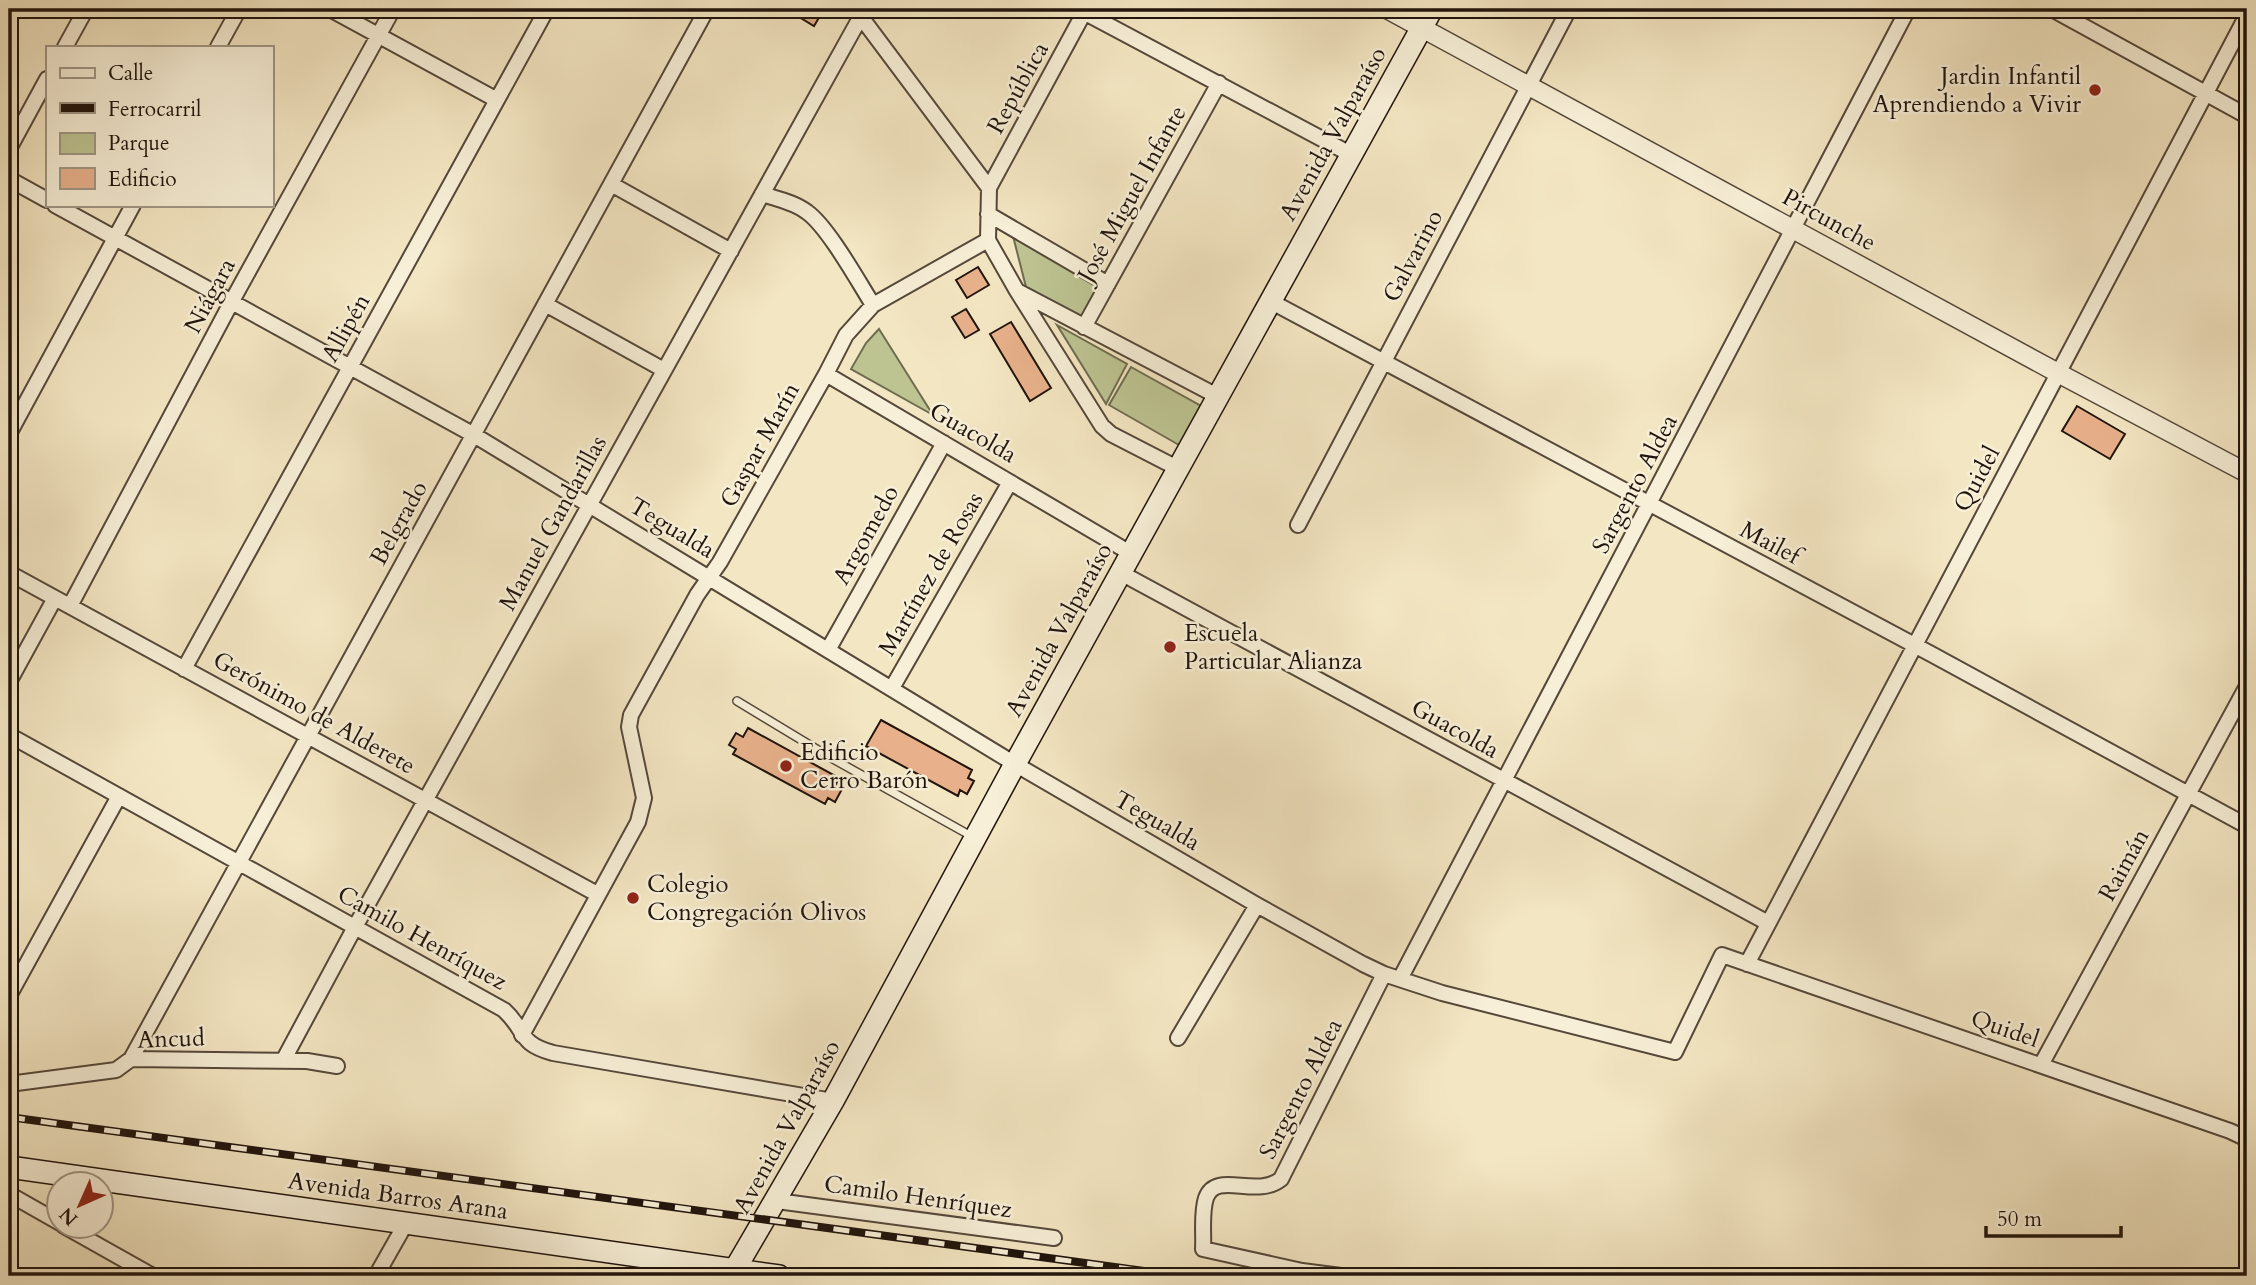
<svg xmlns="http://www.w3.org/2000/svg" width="2256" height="1285" font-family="Cardo,serif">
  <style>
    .green { fill: #bdc492; stroke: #6e6c50; stroke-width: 2 }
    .building { fill: #e8b18b; stroke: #20140d; stroke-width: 2 }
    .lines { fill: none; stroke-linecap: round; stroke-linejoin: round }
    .service-casing { stroke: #55483a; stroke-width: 10 }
    .minor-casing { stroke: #55483a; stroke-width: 18 }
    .tertiary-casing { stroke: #55483a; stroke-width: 21 }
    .secondary-casing { stroke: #20140d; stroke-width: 24 }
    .service { stroke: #f7efd7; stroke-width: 7 }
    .minor { stroke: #f7efd7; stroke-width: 14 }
    .tertiary { stroke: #f7efd7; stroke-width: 18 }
    .secondary { stroke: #f7efd7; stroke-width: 21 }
    .rail-casing { stroke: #20140d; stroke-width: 8 }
    .rail { stroke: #f7efd7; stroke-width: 5; stroke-dasharray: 16; stroke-linecap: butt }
    .poi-dot { fill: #8f2418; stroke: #f7efd7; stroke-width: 2.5 }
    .labels { text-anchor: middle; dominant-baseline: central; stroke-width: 5; stroke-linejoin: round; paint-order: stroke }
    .poi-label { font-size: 24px; fill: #20140d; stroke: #f7efd7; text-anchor: start }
    .street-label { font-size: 24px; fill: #20140d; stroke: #f7efd7 }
  </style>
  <rect width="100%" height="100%" fill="#f3e6c2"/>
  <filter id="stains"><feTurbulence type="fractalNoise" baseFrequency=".00286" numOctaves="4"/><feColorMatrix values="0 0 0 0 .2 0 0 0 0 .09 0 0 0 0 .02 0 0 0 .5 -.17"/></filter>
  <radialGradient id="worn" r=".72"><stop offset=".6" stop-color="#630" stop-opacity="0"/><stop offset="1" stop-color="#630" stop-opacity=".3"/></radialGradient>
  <path class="green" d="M1013,236L1107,289L1089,322L1026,287Z
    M1057,325L1127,364L1106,404Z
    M879,329L933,415L851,369L866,343Z
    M1131,367L1201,406L1179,445L1109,405Z"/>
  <path class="building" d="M786,9H824L814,26Z
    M978,267L989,285L967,298L956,280Z
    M966,309L979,330L965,338L952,317Z
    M1011,322L1051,388L1030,401L990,334Z
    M2077,406L2125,434L2110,459L2062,431Z
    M881,720L972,770L968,778L974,781L967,794L960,790L958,796L866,746Z
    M748,728L839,778L835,786L842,789L835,802L828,798L825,804L733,754L736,749L729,745L736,733L743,737Z"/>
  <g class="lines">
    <defs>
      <path id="service" d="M737,701L833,759L973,837"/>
      <path id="minor" d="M330,9L497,100
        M1078,9L1352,155
        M2052,9L2247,116
        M861,17L989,188L988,240L1017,291L1102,426L1111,434L1179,469
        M65,47L86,9
        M218,47L239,9
        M9,149L47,79
        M9,179L47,200
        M611,184L731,251
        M989,188L1086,9
        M762,194C777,199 794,202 807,212C828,227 858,281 873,305
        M55,205L474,435L1015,764L1257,905L1363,964L1384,974L1442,993L1675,1052L1722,955L2230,1131L2247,1139
        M988,214L1108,284
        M1019,292L1219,397
        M1270,301L1933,655L2247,826
        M545,304L664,370
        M1084,327L1219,83
        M826,374L1132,554
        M9,434L133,205
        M1298,525L1569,9
        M9,573L597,894
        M1121,573L1768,923
        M70,606L232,301L393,9
        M828,650L944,443
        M184,669L547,9
        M9,682L55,598
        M892,688L1010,482
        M9,735L504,1010C527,1031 517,1043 553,1053L833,1101
        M1747,964L2247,15
        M1400,979L1908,9
        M9,996L119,796
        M522,1035L638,822L644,798L629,727L631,715L697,595L720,562L826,374L846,335L873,305L988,240
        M1178,1038L1257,905
        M131,1059L307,1061L337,1066
        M283,1061L355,927L865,9
        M2041,1065L2247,686
        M9,1084L116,1070L131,1059L707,9
        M9,1194L60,1223
        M777,1201L1054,1238
        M64,1226L153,1276
        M376,1276L406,1223
        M1341,1276L1302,1271L1203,1249C1204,1233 1201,1213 1206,1198C1216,1170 1256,1199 1281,1179L1384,974"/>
      <path id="tertiary" d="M1387,9L2058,373L2247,473"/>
      <path id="secondary" d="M9,1167L779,1276
        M731,1276L833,1101L1015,764L1432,9"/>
    </defs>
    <use href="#service" class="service-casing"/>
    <use href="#minor" class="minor-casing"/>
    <use href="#tertiary" class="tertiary-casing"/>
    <use href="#secondary" class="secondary-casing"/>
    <use href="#service" class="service"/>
    <use href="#minor" class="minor"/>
    <use href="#tertiary" class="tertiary"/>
    <use href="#secondary" class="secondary"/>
    <defs>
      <path id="rail" d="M9,1117L1181,1276"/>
    </defs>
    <use href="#rail" class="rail-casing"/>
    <use href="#rail" class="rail"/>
  </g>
  <g class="poi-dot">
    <circle cx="2095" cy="90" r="7"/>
    <circle cx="1170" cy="647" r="7"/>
    <circle cx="786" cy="766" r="7"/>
    <circle cx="633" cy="898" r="7"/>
  </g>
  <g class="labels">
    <g class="poi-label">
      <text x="2081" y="76" text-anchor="end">Jardin Infantil<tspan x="2081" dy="28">Aprendiendo a Vivir</tspan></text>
      <text x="1184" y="633">Escuela<tspan x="1184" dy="28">Particular Alianza</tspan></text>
      <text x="800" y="752">Edificio<tspan x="800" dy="28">Cerro Barón</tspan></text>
      <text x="647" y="884">Colegio<tspan x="647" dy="28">Congregación Olivos</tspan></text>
    </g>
    <g class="street-label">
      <text transform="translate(1018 88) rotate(-61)">República</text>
      <text transform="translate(1333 134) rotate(-61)">Avenida Valparaíso</text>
      <text transform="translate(1132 194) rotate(-61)">José Miguel Infante</text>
      <text transform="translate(1829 220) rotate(29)">Pircunche</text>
      <text transform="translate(1413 256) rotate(-62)">Galvarino</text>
      <text transform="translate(210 296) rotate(-62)">Niágara</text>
      <text transform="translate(346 328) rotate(-61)">Allipén</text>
      <text transform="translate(973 433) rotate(30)">Guacolda</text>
      <text transform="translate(760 445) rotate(-61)">Gaspar Marín</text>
      <text transform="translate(1977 479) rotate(-62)">Quidel</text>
      <text transform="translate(1635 484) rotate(-62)">Sargento Aldea</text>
      <text transform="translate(399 523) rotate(-61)">Belgrado</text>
      <text transform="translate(553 523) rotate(-61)">Manuel Gandarillas</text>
      <text transform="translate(672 528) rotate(31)">Tegualda</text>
      <text transform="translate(866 535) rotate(-61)">Argomedo</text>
      <text transform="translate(1770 543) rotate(28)">Mailef</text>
      <text transform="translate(931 574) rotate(-60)">Martínez de Rosas</text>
      <text transform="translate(1059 630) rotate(-61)">Avenida Valparaíso</text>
      <text transform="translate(314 713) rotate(29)">Gerónimo de Alderete</text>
      <text transform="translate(1455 729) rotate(29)">Guacolda</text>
      <text transform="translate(1157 821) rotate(30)">Tegualda</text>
      <text transform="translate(2124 865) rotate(-61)">Raimán</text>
      <text transform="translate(422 938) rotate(29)">Camilo Henríquez</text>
      <text transform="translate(2005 1029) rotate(19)">Quidel</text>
      <text transform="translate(171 1039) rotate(-2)">Ancud</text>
      <text transform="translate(1301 1089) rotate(-63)">Sargento Aldea</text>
      <text transform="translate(787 1127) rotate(-61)">Avenida Valparaíso</text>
      <text transform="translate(398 1196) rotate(8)">Avenida Barros Arana</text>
      <text transform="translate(918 1197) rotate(8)">Camilo Henríquez</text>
    </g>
  </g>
  <rect width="2256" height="1285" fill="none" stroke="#f3e6c2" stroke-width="35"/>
  <rect x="10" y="10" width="2235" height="1264" fill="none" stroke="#20140d" stroke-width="3.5"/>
  <rect x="18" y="18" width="2221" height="1250" fill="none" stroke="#20140d" stroke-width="2"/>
  <rect x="46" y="46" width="228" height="161" fill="#f7efd7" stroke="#a19786" stroke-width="2"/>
  <rect x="60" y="68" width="35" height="10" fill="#f7efd7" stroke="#a19786" stroke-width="2"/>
  <text x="108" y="80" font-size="21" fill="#20140d">Calle</text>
  <rect x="60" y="103" width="35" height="10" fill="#20140d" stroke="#a19786" stroke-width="2"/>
  <text x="108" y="116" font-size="21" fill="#20140d">Ferrocarril</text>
  <rect x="60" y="133" width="35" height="21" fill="#bdc492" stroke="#a19786" stroke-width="2"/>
  <text x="108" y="150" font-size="21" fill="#20140d">Parque</text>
  <rect x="60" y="168" width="35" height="21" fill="#e8b18b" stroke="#a19786" stroke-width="2"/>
  <text x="108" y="186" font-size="21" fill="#20140d">Edificio</text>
  <g transform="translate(80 1205) rotate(225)"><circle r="33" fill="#f7efd7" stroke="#a19786" stroke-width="2"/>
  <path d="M0-5L12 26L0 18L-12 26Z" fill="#8f2418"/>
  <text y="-10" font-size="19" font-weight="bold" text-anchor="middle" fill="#20140d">N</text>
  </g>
  <path d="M1986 1226v10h135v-10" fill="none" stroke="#20140d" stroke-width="3.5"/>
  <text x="1997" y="1226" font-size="21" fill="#20140d" stroke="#f7efd7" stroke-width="5" paint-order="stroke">50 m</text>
  <rect width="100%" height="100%" filter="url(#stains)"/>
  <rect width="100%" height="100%" fill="url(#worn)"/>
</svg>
